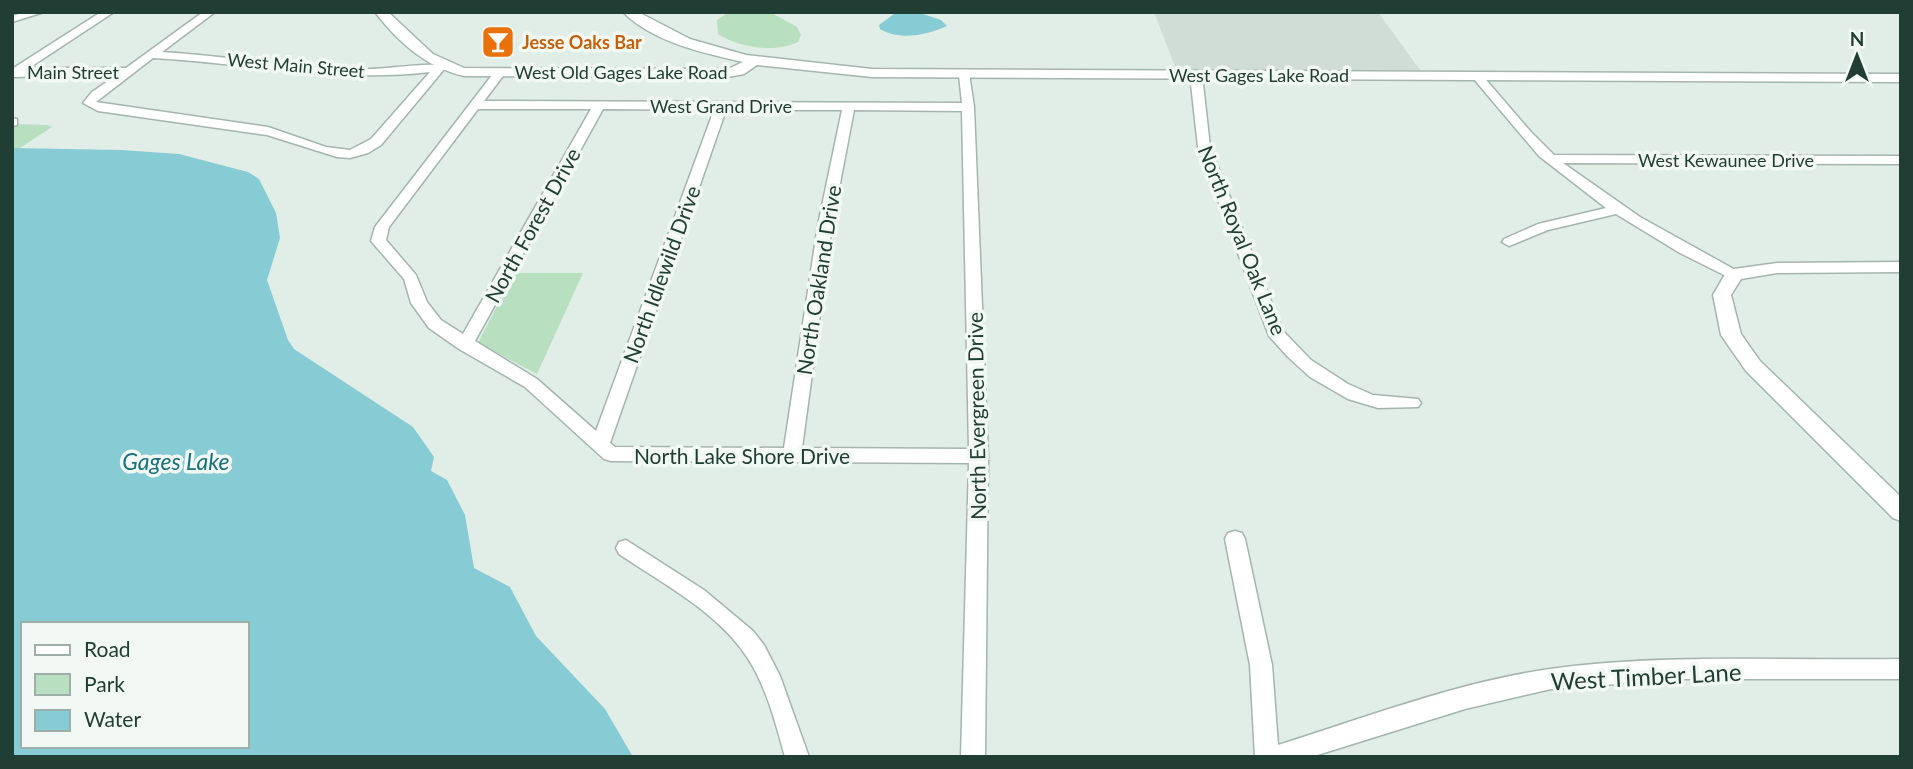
<svg xmlns="http://www.w3.org/2000/svg" width="1913" height="769" font-family="Lato,sans-serif">
  <style>
    .built { fill: #d0dcd6 }
    .green { fill: #b9dfc1 }
    .water { fill: #87ccd4; fill-rule: evenodd }
    .lines { fill: none; stroke-linecap: round; stroke-linejoin: round }
    .minor-casing { stroke: #a4b5ae; stroke-width: 3 }
    .tertiary-casing { stroke: #a4b5ae; stroke-width: 3 }
    .minor { fill: #fff; fill-rule: evenodd }
    .tertiary { fill: #fff; fill-rule: evenodd }
    .labels { text-anchor: middle; dominant-baseline: central; stroke-width: 7; stroke-linejoin: round; paint-order: stroke }
    .far-food-label { font-size: 18px; font-weight: bold; fill: #c56008; stroke: #f2f9f5; text-anchor: start }
    .far-street-label { font-size: 18px; fill: #213e35; stroke: #f2f9f5 }
    .street-label { font-size: 21px; fill: #213e35; stroke: #f2f9f5 }
    .water-label { font-size: 23px; font-style: italic; fill: #19717c; stroke: #f2f9f5 }
    .near-street-label { font-size: 24px; fill: #213e35; stroke: #f2f9f5 }
  </style>
  <rect width="100%" height="100%" fill="#e1ede7"/>
  <path class="built" d="M1154,12H1378L1420,70L1176,69Z"/>
  <path class="green" d="M729,12H770L797,27L801,35L798,42C774,53 740,48 718,34L717,20Z
    M12,124L48,125L52,127L20,148H12Z
    M514,273H583L537,374L478,343Z"/>
  <path class="water" d="M917,12L941,20L947,26C927,35 900,41 880,29L879,25L894,14Z
    M12,148L121,150L179,154L248,172L259,179L276,213L280,238L267,280L288,340L294,349L413,427L434,457L431,471L447,480L465,515L474,568L510,587L536,636L605,709L633,757H12ZM23,624H247V746H23Z"/>
  <g class="lines">
    <defs>
      <path id="minor" d="M26,12H44L12,22V16Z
        M101,12H114L29,68H126L203,12H215L162,52C232,56 302,70 372,69C387,69 437,61 446,67L381,145L368,153L350,158L337,157L267,135L98,111L83,103L92,92L117,75L12,77V69ZM153,58C246,63 338,83 430,72L371,139L350,150L326,147L268,127L96,102Z
        M500,69L506,72L484,101L962,103L959,75L969,73L974,107L988,456L985,757H961L969,463L611,461L604,459L525,387L459,349L429,328L411,303L404,279L371,241L375,227L496,70ZM478,109H591L463,334L441,320L427,302L416,275L386,240L389,227ZM603,109L714,110L596,431L537,379L475,341ZM726,110H842L818,225L784,448L615,447L610,443ZM854,110L962,111L969,449L802,448L832,225Z
        M1196,72L1202,75L1210,147L1283,331L1311,360L1348,384L1373,395L1418,399L1421,403L1418,407L1378,408L1348,399L1310,377L1288,357L1269,336L1198,147L1190,75Z
        M1473,74H1481L1531,132L1554,155L1901,156V164L1563,163L1640,217L1739,272L1742,275L1739,278L1734,280L1680,253L1616,214L1548,230L1509,246L1502,242L1504,239L1538,224L1606,208L1539,156L1473,78Z
        M12,118L17,119V125L12,126Z
        M1235,531L1242,533L1245,539L1272,665L1278,745C1367,717 1458,682 1550,669C1666,653 1784,661 1901,659V679H1682L1551,689L1465,709L1311,757H1255L1250,665L1225,539L1228,533Z
        M626,540L704,590L753,631L764,645L780,676L809,757H785C776,724 767,689 749,660C720,613 663,584 619,554L616,548L619,542Z"/>
      <path id="tertiary" d="M375,12H388L433,54L464,68L728,69L743,62C703,53 653,42 623,12H638L690,39L746,55L872,69L1901,74V82L872,77L757,65L744,74L728,77L464,76C426,67 399,43 375,12Z
        M1901,262V272L1777,273L1741,279L1731,295L1741,334L1760,361L1901,497V521L1893,518L1746,371L1721,335L1713,295L1727,271L1734,269L1777,263Z"/>
    </defs>
    <use href="#minor" class="minor-casing"/>
    <use href="#tertiary" class="tertiary-casing"/>
    <use href="#minor" class="minor"/>
    <use href="#tertiary" class="tertiary"/>
  </g>
  <defs>
    <symbol id="bar-square" viewBox="-11 -11 22 22"><rect x="-9" y="-9" width="18" height="18" rx="4" fill="#e8710a" stroke="#f2f9f5"/><path d="M-6-5H6L.8 .8V4.5H3.5V6h-7V4.5H-.8V.8Z" fill="#fff"/></symbol>
  </defs>
  <g fill-rule="evenodd">
    <use href="#bar-square" x="479" y="23" width="38" height="38"/>
  </g>
  <g class="labels">
    <g class="far-food-label">
      <text x="522" y="42">Jesse Oaks Bar</text>
    </g>
    <g class="far-street-label">
      <text transform="translate(296 65) rotate(5)">West Main Street</text>
      <text x="73" y="72">Main Street</text>
      <text x="621" y="72">West Old Gages Lake Road</text>
      <text x="1259" y="75">West Gages Lake Road</text>
      <text x="721" y="106">West Grand Drive</text>
      <text x="1726" y="160">West Kewaunee Drive</text>
    </g>
    <g class="street-label">
      <text transform="translate(532 225) rotate(-61)">North Forest Drive</text>
      <text transform="translate(1243 240) rotate(68)">North Royal Oak Lane</text>
      <text transform="translate(661 274) rotate(-70)">North Idlewild Drive</text>
      <text transform="translate(818 280) rotate(-81)">North Oakland Drive</text>
      <text transform="translate(976 416) rotate(-91)">North Evergreen Drive</text>
      <text x="742" y="455">North Lake Shore Drive</text>
    </g>
    <g class="water-label">
      <text x="176" y="461">Gages Lake</text>
    </g>
    <g class="near-street-label">
      <text transform="translate(1646 676) rotate(-3)">West Timber Lane</text>
    </g>
  </g>
  <rect width="1913" height="769" fill="none" stroke="#213e35" stroke-width="28"/>
  <rect x="21" y="622" width="228" height="126" fill="#f2f9f5" stroke="#9eaea8" stroke-width="2"/>
  <rect x="35" y="645" width="35" height="10" fill="#ffffff" stroke="#9eaea8" stroke-width="2"/>
  <text x="84" y="657" font-size="21" fill="#213e35">Road</text>
  <rect x="35" y="674" width="35" height="21" fill="#b9dfc1" stroke="#9eaea8" stroke-width="2"/>
  <text x="84" y="692" font-size="21" fill="#213e35">Park</text>
  <rect x="35" y="710" width="35" height="21" fill="#87ccd4" stroke="#9eaea8" stroke-width="2"/>
  <text x="84" y="727" font-size="21" fill="#213e35">Water</text>
  <g transform="translate(1857 56)" stroke="#f2f9f5" stroke-width="5" paint-order="stroke">
  <path d="M0-5L12 26L0 18L-12 26Z" fill="#213e35"/>
  <text y="-10" font-size="19" font-weight="bold" text-anchor="middle" fill="#213e35">N</text>
  </g>
</svg>
